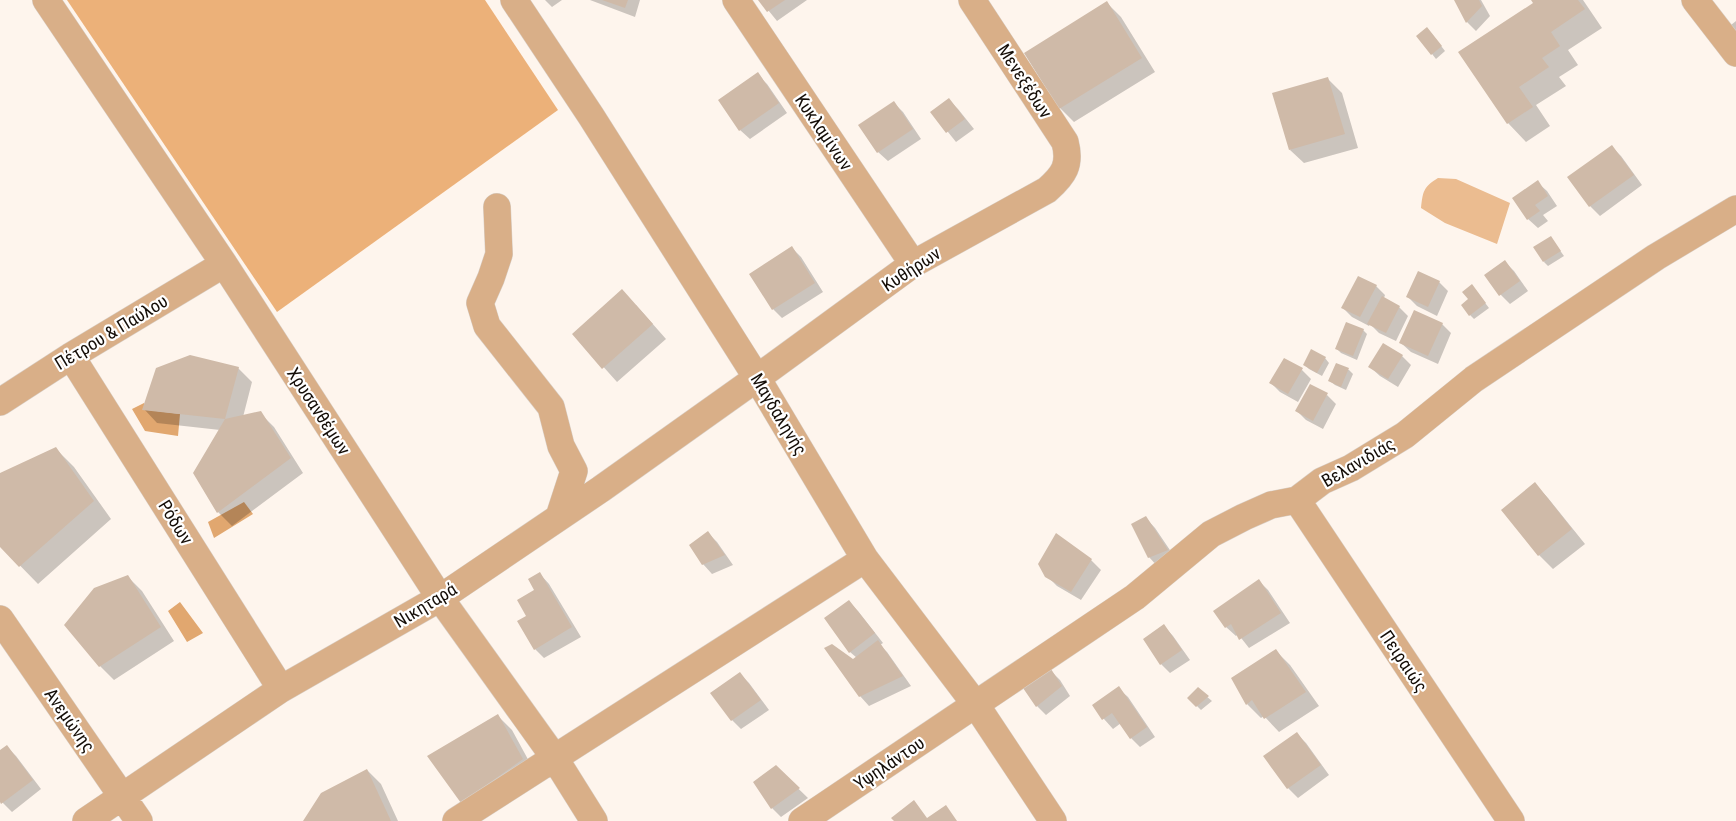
<svg xmlns="http://www.w3.org/2000/svg" width="1736" height="821" font-family="'Roboto Condensed',sans-serif">
  <style>
    .green { fill: #ebbc90 }
    .forest { fill: #ecb179 }
    .water { fill: #e1a76f }
    .shadow { fill: #0003 }
    .building { fill: #cfbaa8 }
    .lines { fill: none; stroke-linecap: round; stroke-linejoin: round }
    .street-casing { stroke: #d9d0c8; stroke-width: 28 }
    .street { stroke: #d9af88; stroke-width: 27 }
    .labels { text-anchor: middle; dominant-baseline: central; stroke-width: 4.5; stroke-linejoin: round; paint-order: stroke }
    .street-label { font-size: 18px; fill: #140d07; stroke: #fff }
  </style>
  <rect width="100%" height="100%" fill="#fef5ed"/>
  <path class="green" d="M1438,178L1456,179L1510,203L1497,244L1445,223L1421,208C1423,192 1423,187 1438,178Z"/>
  <path class="forest" d="M67,0H485L558,110L277,312Z"/>
  <path class="water" d="M144,403L148,410L180,414L178,436L145,431L132,409Z
    M244,502L253,514L214,538L208,522Z
    M180,602L203,633L187,642L168,611Z"/>
  <path class="shadow" d="M545,0H562L552,7Z
    M590,0H640L635,17Z
    M760,0H807L777,21Z
    M1455,0H1481L1490,16L1476,31L1467,22Z
    M1533,0H1583L1602,28L1568,50L1578,65L1559,77L1566,86L1536,105L1550,126L1526,142L1508,123L1461,52L1535,3Z
    M1107,3L1121,17L1155,72L1074,122L1060,108Z
    M1736,21V32L1731,25Z
    M1431,33L1445,51L1436,59L1418,36Z
    M757,74L767,84L787,113L750,139L740,130Z
    M1328,79L1342,93L1358,148L1304,163L1290,150Z
    M949,100L958,109L974,129L956,142L932,112Z
    M894,103L903,112L921,139L888,161L878,152Z
    M1612,147L1621,156L1642,185L1600,216L1590,206L1569,178Z
    M1537,182L1547,191L1557,206L1543,215L1548,221L1538,228L1528,219L1514,198Z
    M1551,238L1564,256L1548,266L1544,262Z
    M792,248L801,257L823,292L782,318L773,309Z
    M1505,262L1514,271L1528,291L1510,304L1501,295L1486,275Z
    M1439,282L1448,291L1437,316L1417,306L1408,297Z
    M1376,286L1385,295L1384,298L1399,307L1408,316L1396,341L1379,333L1370,324L1369,326L1352,317L1343,308Z
    M1476,291L1489,308L1474,319L1470,315L1471,300Z
    M636,305L666,339L617,382L574,334Z
    M1442,324L1451,333L1438,364L1411,352L1401,343Z
    M1363,330L1367,334L1357,360L1341,353L1337,349Z
    M1402,356L1411,365L1398,387L1380,376L1370,367Z
    M1325,358L1329,363L1322,376L1309,369L1304,364Z
    M1337,365L1349,370L1353,374L1346,390L1335,385L1330,381Z
    M238,368L252,382L243,417L260,413L274,427L303,473L232,526L218,512L220,430L157,423L144,409Z
    M1302,370L1311,379L1298,402L1280,392L1271,383Z
    M1327,395L1336,404L1323,429L1306,420L1297,411Z
    M56,449L74,467L111,519L38,584L0,545V475Z
    M1535,484L1548,498L1585,544L1553,569L1539,555L1503,510Z
    M1146,518L1155,528L1176,559L1158,567L1149,557Z
    M708,533L717,542L733,565L712,574L703,564Z
    M1057,535L1091,560L1101,570L1081,600L1057,586L1047,576Z
    M540,574L549,584L581,637L544,658L535,649L528,616Z
    M128,577L142,591L174,641L114,680L100,666Z
    M1259,581L1268,590L1290,623L1249,648L1238,634L1236,636L1226,627Z
    M849,602L858,611L883,643L880,645L887,652L911,686L869,706L860,696L853,661L857,658L850,652Z
    M1164,626L1173,636L1190,660L1170,673L1161,664Z
    M1276,651L1290,665L1319,706L1279,732L1264,716L1261,718L1247,704Z
    M1051,671L1060,680L1070,696L1046,715L1037,706L1025,688Z
    M740,674L749,683L769,710L741,729L732,720Z
    M1118,688L1128,697L1155,737L1140,747L1131,738L1121,723L1113,729L1104,719L1094,705Z
    M1198,689L1212,701L1201,710L1189,698Z
    M498,716L512,730L536,774L462,802Z
    M1297,734L1306,743L1329,775L1298,798L1288,788L1265,757Z
    M7,747L16,756L41,789L12,812L0,800V752Z
    M776,767L808,798L781,817L772,808Z
    M367,770L381,784L398,821H305Z"/>
  <path class="building" d="M602,0H628L625,8Z
    M758,0H785L767,12Z
    M1454,0H1479L1482,6L1466,23Z
    M1531,0H1578L1585,9L1551,32L1560,46L1542,58L1549,67L1519,87L1533,107L1507,124L1458,52L1533,3Z
    M1107,1L1142,58L1059,109L1024,53Z
    M1427,27L1442,46L1431,55L1416,36Z
    M758,72L779,103L739,131L718,100Z
    M1328,77L1345,134L1289,150L1272,93Z
    M949,98L965,119L946,133L930,112Z
    M894,101L913,129L877,153L858,125Z
    M1612,145L1634,175L1589,207L1567,177Z
    M1538,180L1548,196L1535,205L1540,211L1527,220L1512,198Z
    M1551,236L1561,251L1543,262L1533,247Z
    M792,246L815,283L772,310L749,274Z
    M1505,260L1520,281L1499,296L1484,275Z
    M1418,271L1440,281L1428,307L1406,297Z
    M1358,276L1377,285L1360,317L1341,308Z
    M1472,284L1486,303L1469,316L1461,305L1468,299L1462,292Z
    M622,289L653,324L602,369L572,334Z
    M1382,296L1400,306L1386,333L1367,324Z
    M1414,310L1443,323L1428,356L1399,343Z
    M1346,322L1364,329L1353,356L1335,349Z
    M1383,343L1403,355L1388,379L1368,367Z
    M1311,349L1326,357L1317,373L1303,365Z
    M190,355L239,367L225,419L261,411L291,458L217,513L193,473L225,419L142,410L156,368Z
    M1284,358L1303,368L1288,394L1269,383Z
    M1336,363L1349,368L1341,387L1328,381Z
    M1310,384L1328,393L1313,421L1295,411Z
    M56,447L94,501L19,567L0,547V473Z
    M1535,482L1572,529L1538,556L1501,510Z
    M1146,516L1168,550L1148,558L1131,524Z
    M708,531L725,555L702,565L689,545Z
    M1056,533L1092,559L1071,592L1045,577L1038,564Z
    M540,572L572,627L534,650L517,621L526,616L517,600L534,590L528,579Z
    M128,575L161,627L99,667L64,625L94,588Z
    M1259,579L1281,613L1239,640L1231,624L1225,628L1213,611Z
    M849,600L875,633L849,653L824,618Z
    M1164,624L1182,650L1160,665L1143,639Z
    M878,640L903,676L859,697L824,648L832,644L853,659Z
    M1276,649L1306,692L1264,719L1252,700L1246,705L1231,678Z
    M1051,669L1062,686L1036,707L1023,688Z
    M740,672L761,700L731,721L710,693Z
    M1119,686L1147,727L1130,739L1112,713L1102,720L1092,705Z
    M1198,687L1209,696L1196,707L1187,698Z
    M498,714L523,759L461,803L427,756Z
    M1297,732L1321,765L1287,789L1263,756Z
    M7,745L33,780L1,804L0,802V750Z
    M776,765L800,788L771,809L753,782Z
    M367,769L391,821H303L321,793Z
    M914,800L927,818L946,805L957,821H894L891,818Z"/>
  <g class="lines">
    <defs>
      <path id="street" d="M46,0L224,264L440,598L554,757L594,821
        M514,0L591,116L757,378L865,559L976,705L1053,821
        M736,0L913,264
        M1695,0L1736,53
        M497,207L499,254L491,278L480,303L487,326L551,407L561,446L574,471L559,517
        M71,356L281,689
        M0,402L71,356L224,264
        M1297,500L1511,821
        M0,619L139,821
        M86,821L281,689L440,598L601,489L757,378L913,264L1047,190C1064,175 1071,165 1065,142L972,0
        M456,821L865,559
        M802,821L1135,597L1211,534L1244,517L1271,505L1297,500L1322,481L1351,468L1405,435L1474,379L1656,257L1736,209"/>
    </defs>
    <use href="#street" class="street-casing"/>
    <use href="#street" class="street"/>
  </g>
  <g class="labels">
    <g class="street-label">
      <text transform="translate(1025 81) rotate(57)">Μενεξέδων</text>
      <text transform="translate(824 132) rotate(56)">Κυκλαμίνων</text>
      <text transform="translate(911 269) rotate(-33)">Κυθήρων</text>
      <text transform="translate(111 332) rotate(-31)">Πέτρου &amp; Παύλου</text>
      <text transform="translate(319 411) rotate(57)">Χρυσανθέμων</text>
      <text transform="translate(779 414) rotate(59)">Μαγδαληνής</text>
      <text transform="translate(1358 462) rotate(-30)">Βελανιδιάς</text>
      <text transform="translate(176 522) rotate(58)">Ρόδων</text>
      <text transform="translate(425 605) rotate(-31)">Νικηταρά</text>
      <text transform="translate(1404 661) rotate(56)">Πειραιώς</text>
      <text transform="translate(70 720) rotate(55)">Ανεμώνης</text>
      <text transform="translate(889 763) rotate(-34)">Υψηλάντου</text>
    </g>
  </g>
</svg>
